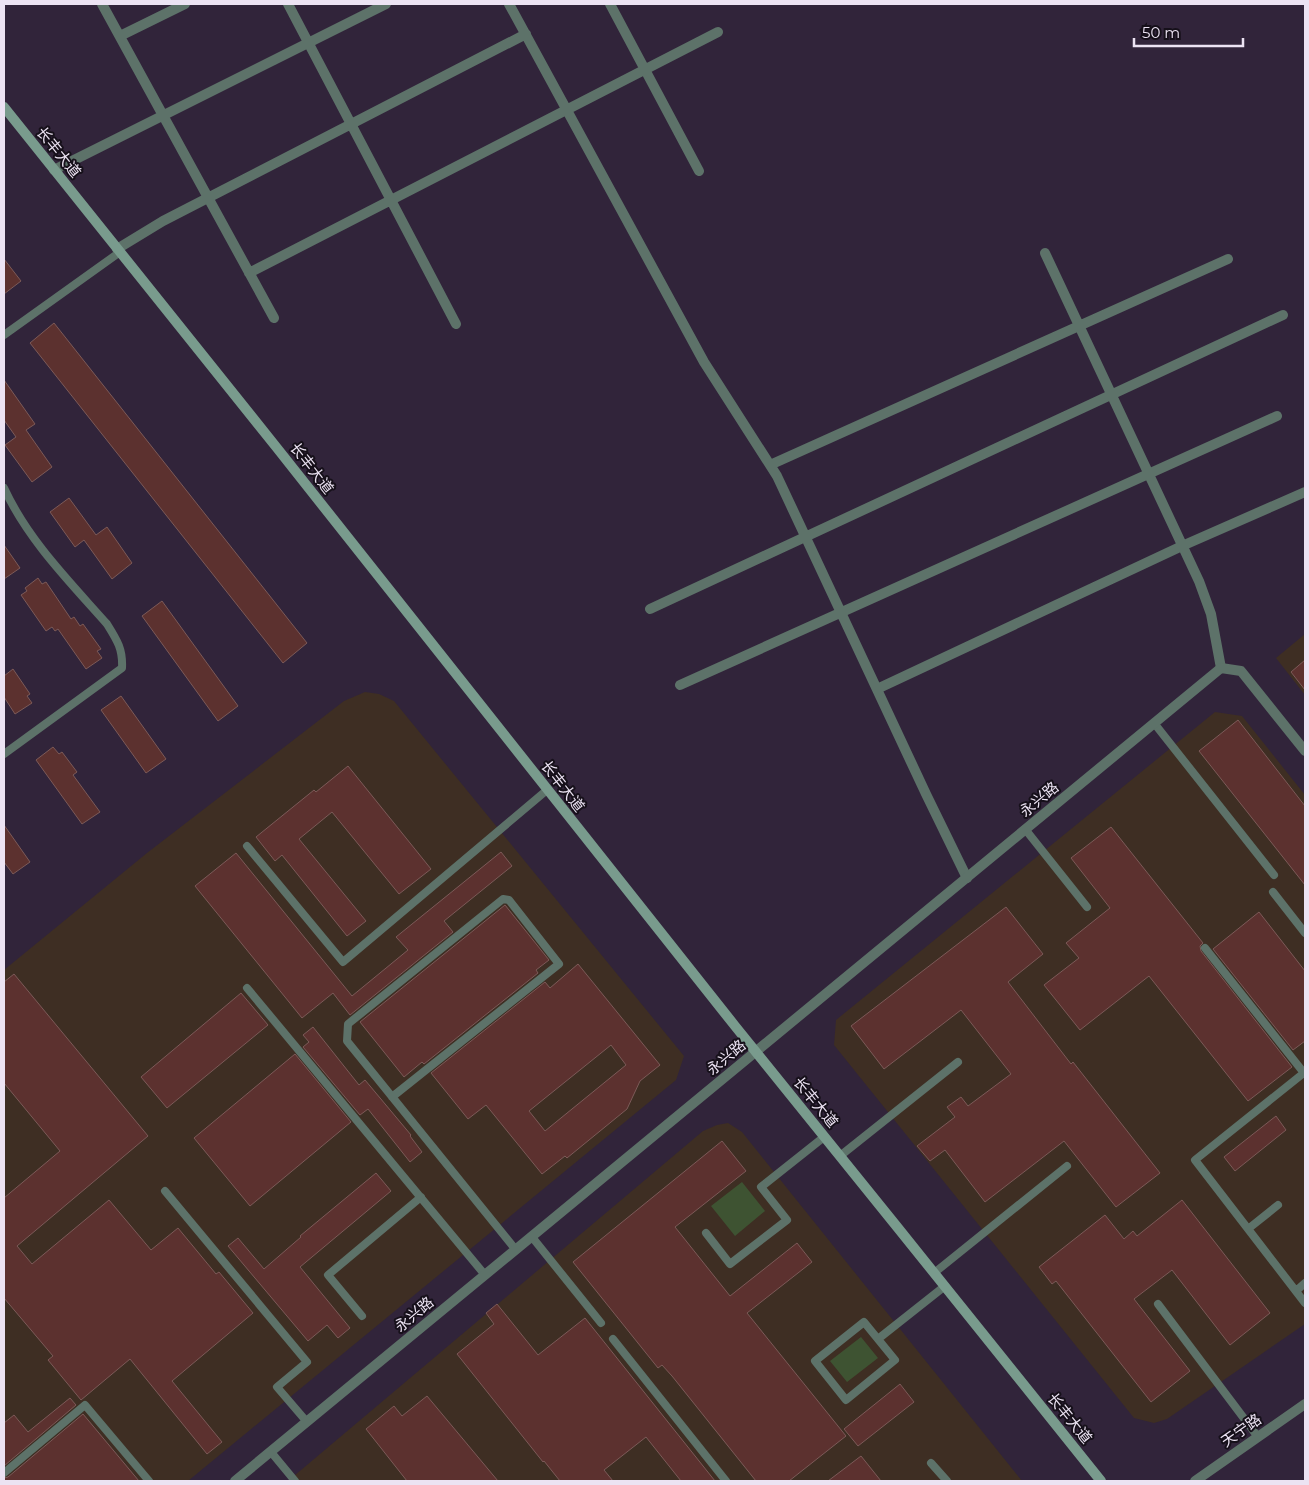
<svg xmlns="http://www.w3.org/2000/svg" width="1309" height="1485" font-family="Montserrat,'Noto Sans SC',sans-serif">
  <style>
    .industrial { fill: #3e2e23 }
    .green { fill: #3e5332 }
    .building { fill: #5c312f; stroke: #7c5a58; fill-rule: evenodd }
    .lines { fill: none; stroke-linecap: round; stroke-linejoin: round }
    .service { stroke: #5d7269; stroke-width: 8 }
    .minor { stroke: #5d7269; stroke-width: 10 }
    .tertiary { stroke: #5d7269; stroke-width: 10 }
    .secondary { stroke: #799b8d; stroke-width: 10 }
    .labels { text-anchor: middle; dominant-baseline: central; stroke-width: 4; stroke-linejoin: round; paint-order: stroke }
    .street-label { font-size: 15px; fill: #ece3f3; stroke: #16101a }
  </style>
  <rect width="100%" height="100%" fill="#31243a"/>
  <path class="industrial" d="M1305,634V695L1276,658Z
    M365,692L379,694L394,701L684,1056L676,1080L188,1481H4V970L147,853L344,701Z
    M1215,712L1242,716L1305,795V1324L1167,1419L1154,1423L1134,1418L834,1045L836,1020Z
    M728,1123L742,1132L1022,1481H288L703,1131L717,1125Z"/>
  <path class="green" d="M742,1182L765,1211L735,1236L711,1206Z
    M861,1337L878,1358L847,1382L830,1361Z"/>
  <path class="building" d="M4,259L21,281L4,294Z
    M54,323L307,643L283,663L30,343Z
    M4,380L35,424L26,430L52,467L32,482L5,445L16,437L4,420Z
    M69,498L96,535L107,527L132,563L112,579L84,540L75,547L50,512Z
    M4,545L20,568L4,579Z
    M38,578L42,584L46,582L71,619L74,617L80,626L83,624L101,649L97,651L102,658L86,669L58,629L55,631L52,627L46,631L21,595L27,591L25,588Z
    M162,601L238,706L218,721L142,616Z
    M1305,660V690L1291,672Z
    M13,669L30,694L27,696L32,703L15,714L4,697V676Z
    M121,696L166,759L146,773L101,710Z
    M1238,720L1305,806V885L1199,751Z
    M53,747L59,754L62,752L77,772L73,775L100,812L82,824L36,760Z
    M348,766L431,869L399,894L332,812L299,839L366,921L347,936L282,855L275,861L256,837L314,790L316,792Z
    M4,825L30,862L13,874L4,862Z
    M1111,827L1203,943L1200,946L1201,951L1292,1067L1248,1101L1149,976L1080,1030L1044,985L1079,958L1066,943L1110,908L1071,858Z
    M501,852L512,866L444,921L453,932L350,1015L333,993L302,1018L195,886L236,853L352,996L408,950L396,937Z
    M505,905L549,960L536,970L538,973L424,1064L422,1062L404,1077L360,1022Z
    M1006,907L1043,954L1008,982L1071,1064L1073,1062L1160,1173L1116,1207L1064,1141L985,1202L945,1150L930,1161L917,1146L955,1117L947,1107L961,1097L968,1106L1011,1074L961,1010L884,1069L851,1026Z
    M1259,912L1305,971V1041L1293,1050L1213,949Z
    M578,964L660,1065L640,1081L627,1109L567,1158L565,1156L542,1174L486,1105L468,1119L431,1073L545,982L550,988ZM611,1045L626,1065L545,1131L529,1111Z
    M14,974L148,1136L17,1246L32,1264L109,1200L151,1250L178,1228L216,1274L219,1272L253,1313L172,1381L222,1442L207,1454L130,1359L81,1400L48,1360L53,1356L4,1298V1198L60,1151L4,1083V982Z
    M241,993L268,1025L167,1108L141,1077Z
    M313,1027L359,1085L365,1080L411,1135L410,1136L422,1152L410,1162L368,1109L360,1115L303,1047L309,1042L303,1035Z
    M295,1054L351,1122L250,1206L194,1138Z
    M1276,1116L1286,1130L1235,1171L1224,1157Z
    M722,1141L746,1171L675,1227L730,1296L797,1243L812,1262L747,1313L846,1436L789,1481H756L672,1376L662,1365L658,1368L573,1262Z
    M376,1173L391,1191L300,1267L350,1328L338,1338L327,1325L308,1341L228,1246L238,1238L264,1269L301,1237L300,1236Z
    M1182,1200L1270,1313L1230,1345L1172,1270L1134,1299L1190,1371L1151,1402L1056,1281L1052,1284L1039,1267L1105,1215L1124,1239L1133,1231L1137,1236Z
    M497,1304L538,1355L585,1318L715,1481H681L646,1437L604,1470L613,1481H560L544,1461L543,1462L457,1354L494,1324L486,1313Z
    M900,1384L914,1402L858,1446L844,1429Z
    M427,1396L498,1481H407L366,1429L394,1406L402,1416Z
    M70,1398L76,1405L4,1466V1423L14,1415L28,1432Z
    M83,1414L139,1481H4V1478L8,1477Z
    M861,1456L881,1481H828Z"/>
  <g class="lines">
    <path class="service" d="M4,335L120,252
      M4,488C28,540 69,581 107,624C117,640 123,649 122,668L4,754
      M1154,723L1274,875
      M1025,829L1087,907
      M247,846L343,962L547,790
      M1273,892L1305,933
      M1205,948L1304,1073
      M247,988L485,1275
      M1305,1072L1195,1160L1305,1303
      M392,1097L559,964L509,900L503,899L348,1024L347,1041L516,1250
      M840,1156L958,1062
      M165,1191L307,1362L277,1387L307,1422
      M1248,1229L1278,1205
      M706,1233L730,1264L787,1220L761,1187L824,1137
      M532,1237L601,1323
      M934,1273L1067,1166
      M1296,1291L1305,1283
      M1158,1304L1258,1437
      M362,1316L328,1275L421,1197
      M864,1322L895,1360L846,1400L815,1361Z
      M613,1339L726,1481
      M878,1339L945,1286
      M271,1452L295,1481
      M931,1463L947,1481
      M4,1473L85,1405L149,1481"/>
    <path class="minor" d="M102,4L274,318
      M288,4L456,324
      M509,4L704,362L777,476L926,794L967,878
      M610,4L699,171
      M120,36L185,4
      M54,170L386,4
      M117,249L163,221L526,34
      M1045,253L1199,581L1211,614L1221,668
      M249,273L718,32
      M770,465L1228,259
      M650,609L1283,315
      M680,685L1277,416
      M877,689L1182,546L1305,492"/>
    <path class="tertiary" d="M235,1481L1221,668L1241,671L1305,751
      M1195,1481L1305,1404"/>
    <path class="secondary" d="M4,107L277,448L735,1026L898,1228L1101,1481"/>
  </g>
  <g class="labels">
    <g class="street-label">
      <text transform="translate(59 152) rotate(51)">长丰大道</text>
      <text transform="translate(312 468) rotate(52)">长丰大道</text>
      <text transform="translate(563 786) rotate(52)">长丰大道</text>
      <text transform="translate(1039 799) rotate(-40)">永兴路</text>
      <text transform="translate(726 1057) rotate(-40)">永兴路</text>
      <text transform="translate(816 1102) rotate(51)">长丰大道</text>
      <text transform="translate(414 1314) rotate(-40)">永兴路</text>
      <text transform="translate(1070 1418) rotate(51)">长丰大道</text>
      <text transform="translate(1241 1430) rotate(-35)">天宁路</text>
    </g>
  </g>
  <rect width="1309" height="1485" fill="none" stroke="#ece3f3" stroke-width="10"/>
  <path d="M1134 38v8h109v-8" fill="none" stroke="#ece3f3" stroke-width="2.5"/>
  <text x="1142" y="38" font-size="15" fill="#ece3f3" stroke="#16101a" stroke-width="4" paint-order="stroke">50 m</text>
</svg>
